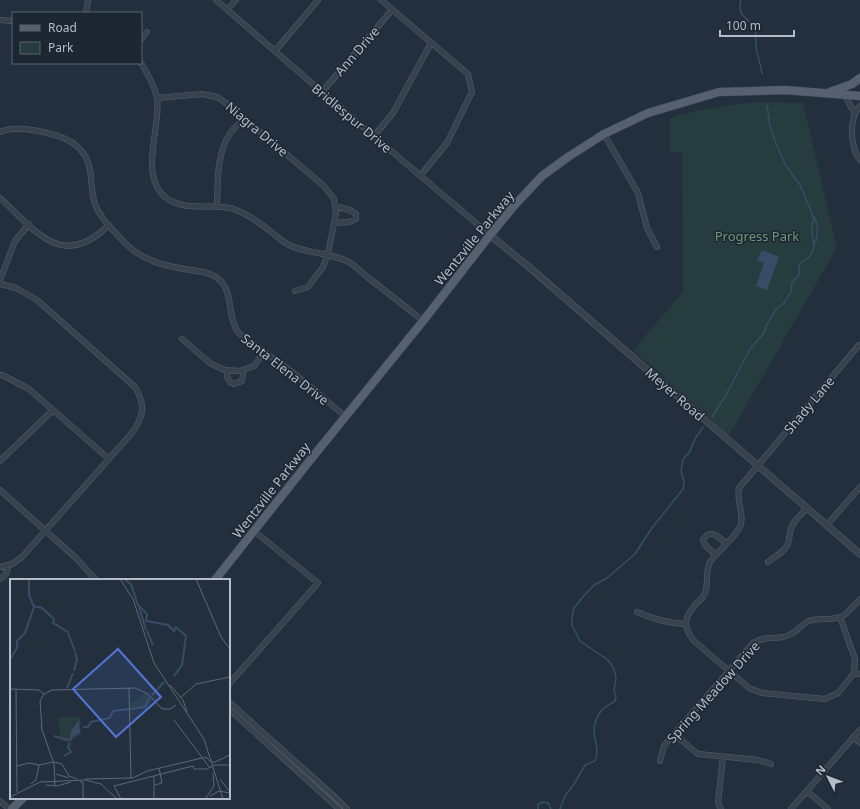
<svg xmlns="http://www.w3.org/2000/svg" width="860" height="809" font-family="'Noto Sans',sans-serif">
  <style>
    .green { fill: #263c3f }
    .water { fill: #394c67 }
    .lines { fill: none; stroke-linecap: round; stroke-linejoin: round }
    .stream { stroke: #394c67; stroke-width: 1.5 }
    .minor-casing { stroke: #565f6c; stroke-width: 6 }
    .tertiary-casing { stroke: #565f6c; stroke-width: 7 }
    .primary-casing { stroke: #414a57; stroke-width: 9 }
    .minor { stroke: #38414e; stroke-width: 5 }
    .tertiary { stroke: #38414e; stroke-width: 6 }
    .primary { stroke: #56606e; stroke-width: 8 }
    .labels { text-anchor: middle; dominant-baseline: central; stroke-width: 3; stroke-linejoin: round; paint-order: stroke }
    .street-label { font-size: 13px; fill: #b4bcc9; stroke: #1d2633 }
    .park-label { font-size: 13px; fill: #6b9a76; stroke: #1d2633 }
    .inset-river { fill: none; stroke: #394c67; stroke-width: 2 }
    .inset-road { fill: none; stroke: #5e6776; stroke-width: 1 }
    .view { fill: #5274d3; fill-opacity: 0.15; stroke: #5274d3; stroke-width: 2 }
    .inset-edge { fill: none; stroke: #b4bcc9; stroke-width: 2 }
  </style>
  <rect width="100%" height="100%" fill="#242f3e"/>
  <path class="green" d="M761,102L803,103L837,248L729,435L633,350L683,292L682,152H670V118C700,109 730,104 761,102Z"/>
  <path class="water" d="M762,250L779,257L767,290L756,286L764,263L757,260Z"/>
  <g class="lines">
    <path class="stream" d="M741,0C736,18 751,18 755,30C756,35 756,41 756,46C757,55 761,65 762,74
      M814,217C820,227 817,237 814,246
      M712,417L726,395L750,349L764,333L767,324L776,309L784,303L791,292L792,282L799,275V267L800,264L811,255L814,248L812,232L813,216L800,185L786,166L777,146L770,127L767,106
      M538,809V804L543,802L548,803L551,809
      M560,809L565,796L574,784L585,765L595,761C600,751 594,740 594,730C594,723 598,715 602,710C605,706 611,704 615,701L616,697L614,691L616,678L614,669L608,660L580,641L572,625V617L574,608L581,599L594,585L607,578L635,554L652,528L683,489L684,482L681,471L683,459L689,453L695,439L703,427"/>
    <defs>
      <path id="minor" d="M216,0L322,92L490,235
        M381,0L468,74L472,92L447,143L420,176
        M227,10L236,0
        M86,13L88,0
        M0,20L13,21
        M141,39L147,32
        M275,51L318,0
        M141,63C147,73 155,86 157,98C161,128 141,168 161,193C181,216 214,200 239,211C252,217 263,225 274,234C279,238 283,242 289,245C307,254 328,252 347,261C355,265 363,274 371,280C388,293 406,307 423,321
        M322,92L392,10
        M844,94L855,114
        M157,98L202,94L217,97L226,103L324,186L334,199L336,213L328,254L323,267L308,287L295,291
        M860,106C858,108 856,111 855,114C850,126 851,149 860,160
        M0,132C17,124 57,133 73,143C98,162 87,180 95,204C100,218 114,231 124,242C142,261 165,266 190,270C199,271 208,272 216,277C235,290 226,315 238,332C240,335 244,337 247,339C259,349 271,357 284,366C305,381 325,400 345,416
        M604,134L638,193L647,228L657,247
        M374,136L393,113L431,43
        M0,198C36,231 62,271 109,225
        M217,206C218,182 216,153 231,132C235,127 240,123 244,118
        M334,223L349,222L356,219V214L350,210L335,206
        M0,280L15,241L29,224
        M0,284L16,288L37,300L135,387C146,405 144,417 131,434L22,557L12,564L0,567
        M182,339L211,364L225,370L240,371L254,366L263,353
        M228,370L227,377L230,382L234,384L242,381L243,375V370
        M2,375L29,389L109,459
        M0,461L53,410
        M0,490L76,558L96,580
        M827,525L860,487
        M716,555L705,545L703,540C710,527 718,537 726,543
        M768,562L783,551L788,544L791,528L795,521L807,508
        M0,579C5,577 8,571 8,566
        M637,612C654,619 667,623 686,624
        M840,617L855,659L854,673L838,693L825,699L762,693L749,688L694,641C682,625 684,618 696,604C699,601 703,598 704,595C710,584 704,574 710,562C717,551 735,538 740,527C745,515 736,502 739,488L859,345
        M854,673L860,674
        M229,684L318,583L254,531
        M229,702L336,798L347,809
        M229,709L339,809
        M674,734L698,754L758,760L771,764
        M853,737L860,743
        M660,761L664,746L753,643C766,636 770,639 783,637C796,635 799,625 809,621C819,617 830,621 840,617C848,615 854,605 860,599
        M807,791L828,809
        M0,801L9,809
        M721,809L718,803L723,757
        M791,809L860,730"/>
      <path id="tertiary" d="M490,235L529,267L860,554"/>
      <path id="primary" d="M830,92L852,84L860,78
        M215,580L311,459L423,321L490,235L513,207L542,176L568,157L604,134L648,113L719,92L785,90L860,96
        M12,809L23,798"/>
    </defs>
    <use href="#minor" class="minor-casing"/>
    <use href="#tertiary" class="tertiary-casing"/>
    <use href="#primary" class="primary-casing"/>
    <use href="#minor" class="minor"/>
    <use href="#tertiary" class="tertiary"/>
    <use href="#primary" class="primary"/>
  </g>
  <g class="labels">
    <g class="street-label">
      <text transform="translate(357 51) rotate(-49)">Ann Drive</text>
      <text transform="translate(352 118) rotate(40)">Bridlespur Drive</text>
      <text transform="translate(257 129) rotate(40)">Niagra Drive</text>
      <text transform="translate(474 238) rotate(-51)">Wentzville Parkway</text>
      <text transform="translate(285 369) rotate(38)">Santa Elena Drive</text>
      <text transform="translate(675 394) rotate(41)">Meyer Road</text>
      <text transform="translate(809 405) rotate(-50)">Shady Lane</text>
      <text transform="translate(271 490) rotate(-52)">Wentzville Parkway</text>
      <text transform="translate(713 692) rotate(-48)">Spring Meadow Drive</text>
    </g>
    <g class="park-label">
      <text x="757" y="236">Progress Park</text>
    </g>
  </g>
  <g transform="translate(10 579)">
    <rect width="220" height="220" fill="#242f3e"/>
    <path d="M135,113L142,120L136,129L120,132V123L126,122ZM48,138H70L71,155L59,164L43,158L50,156Z" fill="#263c3f"/>
    <path d="M69,141L70,154L63,158L60,164L61,152Z" fill="#394c67"/>
    <path class="inset-river" d="M114,0L121,5L128,26L137,35L136,42L158,46L164,52L166,48L176,57L172,86L164,97M24,27L32,29L44,40L43,44L58,53M129,28L136,51M137,52L143,66M58,54L65,72M0,80L7,69V62L15,54L24,28L19,16V0M64,92L67,80L65,73M57,109L63,94M142,116L154,103M121,130L135,128L139,119M73,148H78L81,143L100,139L103,132L119,130M44,157L59,161M54,177L61,173L58,168L60,164"/>
    <path class="inset-road" d="M110,0L123,20L144,84L194,160L213,220M186,0L211,58L220,70M160,106L173,121L177,133M119,109L121,199M0,110L29,111L34,115M6,110L7,213M170,119L186,105L220,98M164,141L200,189M31,148L44,185L45,207M32,150L30,122L34,115L42,111L125,109L138,115L152,130H160L166,126M193,179L196,178L201,183H205L220,176M44,183L52,185L59,197L67,200M7,187L19,184L29,186M46,195L59,199M75,200L123,199L137,192L192,179M210,200L220,213M70,203H73V220M21,205L26,201L29,186L43,183M36,206L47,207L61,203M145,206L152,204L149,189M200,217L209,212L220,214M0,218L30,203L75,201L91,205L107,220M196,219L204,207L203,194M111,220L104,207L183,187L184,190H197L204,186H220M144,220V197"/>
    <path class="view" d="M108,70L151,118L106,158L63,110Z"/>
    <rect width="220" height="220" class="inset-edge"/>
  </g>
  <rect x="12" y="12" width="130" height="52" fill="#1d2633" stroke="#59626f"/>
  <rect x="20" y="25" width="20" height="6" fill="#56606e" stroke="#59626f"/>
  <text x="48" y="32" font-size="12" fill="#b4bcc9">Road</text>
  <rect x="20" y="42" width="20" height="12" fill="#263c3f" stroke="#59626f"/>
  <text x="48" y="52" font-size="12" fill="#b4bcc9">Park</text>
  <g transform="translate(828 777) rotate(312)" stroke="#1d2633" stroke-width="3" paint-order="stroke">
  <path d="M0-3L7 15L0 10L-7 15Z" fill="#b4bcc9"/>
  <text y="-6" font-size="11" font-weight="bold" text-anchor="middle" fill="#b4bcc9">N</text>
  </g>
  <path d="M720 30v6h74v-6" fill="none" stroke="#b4bcc9" stroke-width="2"/>
  <text x="726" y="30" font-size="12" fill="#b4bcc9" stroke="#1d2633" stroke-width="3" paint-order="stroke">100 m</text>
</svg>
